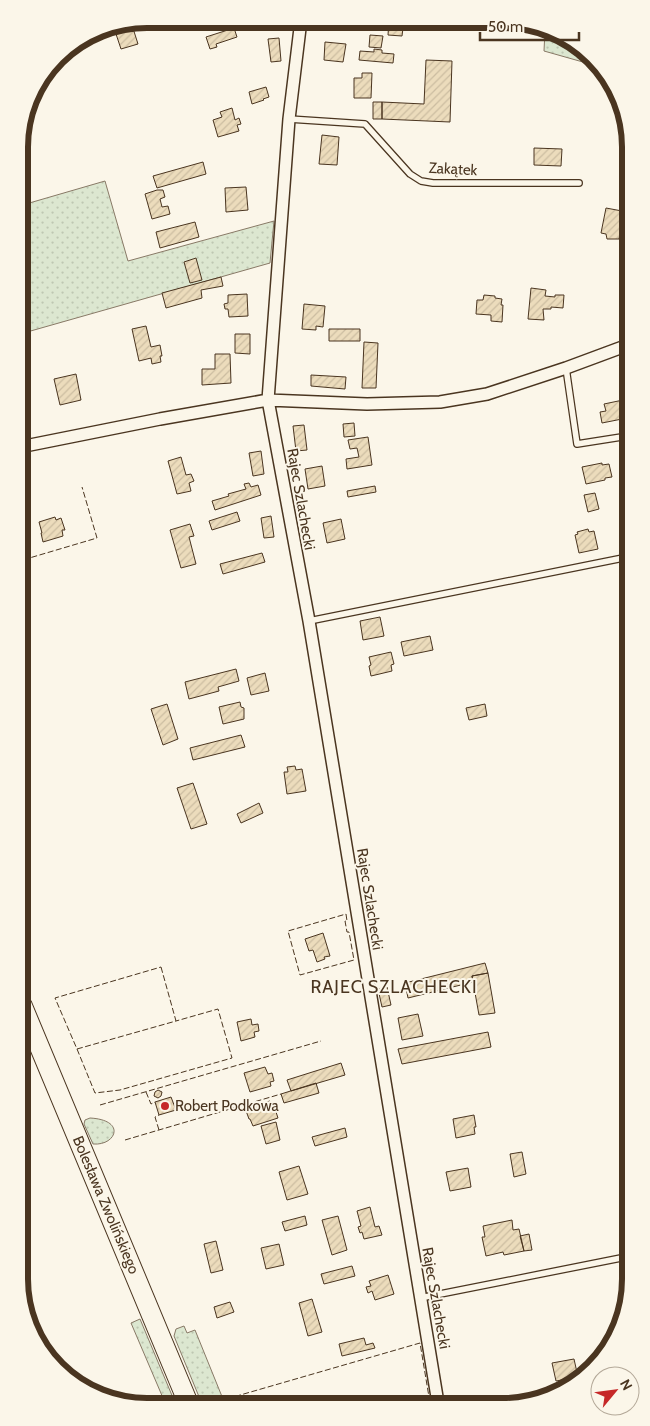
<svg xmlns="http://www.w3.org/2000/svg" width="650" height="1426" font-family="Cabin,sans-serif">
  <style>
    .grass { fill: url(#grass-dots); stroke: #887966 }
    .building { fill: url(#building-hatch); stroke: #4a3520 }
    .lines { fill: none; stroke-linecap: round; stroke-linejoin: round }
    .lane-casing { stroke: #4a3520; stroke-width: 8 }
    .street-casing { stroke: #4a3520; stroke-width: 14 }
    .primary-casing { stroke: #4a3520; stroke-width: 21 }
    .lane { stroke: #fbf6e9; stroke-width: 5.5 }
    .street { stroke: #fbf6e9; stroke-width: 11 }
    .primary { stroke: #fbf6e9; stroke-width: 19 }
    .fence { stroke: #4a3520; stroke-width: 1; stroke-dasharray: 6 2.5; stroke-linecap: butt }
    .poi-dot { fill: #c62828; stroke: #fbf6e9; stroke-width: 2 }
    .labels { text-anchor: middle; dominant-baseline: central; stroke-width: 4; stroke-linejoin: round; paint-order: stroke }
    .street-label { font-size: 15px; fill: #4a3520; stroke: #fbf6e9 }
    .poi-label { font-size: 15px; fill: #4a3520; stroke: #fbf6e9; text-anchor: start }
    .quarter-label { font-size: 18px; letter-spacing: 1px; fill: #4a3520; stroke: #fbf6e9 }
    .rim { fill: none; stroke: #4a3520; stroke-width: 6 }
  </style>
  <defs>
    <pattern id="grass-dots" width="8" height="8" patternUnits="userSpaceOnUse" patternTransform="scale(1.25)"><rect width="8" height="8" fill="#dce7d0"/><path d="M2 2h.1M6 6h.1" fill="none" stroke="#bec7b2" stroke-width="1.8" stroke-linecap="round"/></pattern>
    <pattern id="building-hatch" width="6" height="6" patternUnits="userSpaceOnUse" patternTransform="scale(1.25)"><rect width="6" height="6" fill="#ecdcbc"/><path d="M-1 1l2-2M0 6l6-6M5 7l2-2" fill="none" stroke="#ccbda1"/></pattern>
  </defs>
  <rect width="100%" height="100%" fill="#fbf6e9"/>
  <path class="grass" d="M545,30L588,51L597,66L544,51Z
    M105,181L128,261L274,221L270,263L20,334L19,206Z
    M90,1118C127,1120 116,1146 93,1144L84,1124L85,1120Z
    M140,1319L176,1405H166L131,1323Z
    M184,1326L187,1333L195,1330L225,1404H202L174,1336L176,1329Z"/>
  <path class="building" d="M188,19H209V22L193,27L191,22L189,23Z
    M347,20H368L367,28L346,26Z
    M389,20H404L402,36L388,35Z
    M131,22L138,44L121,49L113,25Z
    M234,28L237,37L216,44L217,47L210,49L206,37Z
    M370,35L383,36L381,48L369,47Z
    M279,38L281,61L271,62L268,39Z
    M325,42L346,44L343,62L324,60Z
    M374,49L382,50V53L394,54L393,63L359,60L360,51L374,52Z
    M56,60L59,70L44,74L54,61Z
    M426,60L452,61L450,122L382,119V102L424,104Z
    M362,73H372L371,98H354V78H362Z
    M266,87L269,97L263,99L264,100L252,104L249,92Z
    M373,102H382V119H373Z
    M232,108L235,120L239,118L241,124L237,125L239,131L218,137L213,120L222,117L220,112Z
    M322,135L339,137L337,165L319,164Z
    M534,148L562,149L561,166L534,165Z
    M203,162L206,174L157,188L153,176Z
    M246,187L248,210L226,212L225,188Z
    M157,190H163L165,197L160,199L162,207L168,206L170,214L152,219L145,194Z
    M606,208L622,211L621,219H623L619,239H607L606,234L601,233Z
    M195,222L199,237L160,248L156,232Z
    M196,258L202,280L190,283L184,262Z
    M221,277L223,286L201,290L202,298L166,308L162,293Z
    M531,288L546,290L545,296L555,297V295H564L563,308L551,307V309H543L544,320L528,319Z
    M247,294L248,316L229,317L228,309H225L224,304L228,303V295Z
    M484,295L495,296V298L502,299L501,305H503L502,322L491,321V315L476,314L477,300H483Z
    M304,304L325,306L323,327L316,326V330L302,329Z
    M146,326L151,347L160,345L162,356H160L161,362L152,364L151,358L139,361L132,329Z
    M329,329H360V341H329Z
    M235,334H250V354L235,353Z
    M364,342L378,343L376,388H362Z
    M215,354H230L231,383L202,385V369H215Z
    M76,374L81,400L60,405L54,379Z
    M311,375L346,377L345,389L311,386Z
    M623,400H628L627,418L602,423L600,412L606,411L604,404Z
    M354,423L355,436L344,437L343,424Z
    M304,425L307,450L296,451L293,426Z
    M368,437L372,465L347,469L346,459L359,457L357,448L350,449L348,440Z
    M261,451L264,474L253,476L249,453Z
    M181,457L186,475L191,474L194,481L189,483L191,491L177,494L168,461Z
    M602,463V465L609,464L612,477L605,478V480L586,484L582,467Z
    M322,466L325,486L308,489L305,469Z
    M249,483L251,487L258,485L261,495L215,510L212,501L229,496L228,494L246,489L244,484Z
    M375,486L376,492L348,497L347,491Z
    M595,493L599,509L588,512L584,495Z
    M237,512L240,521L212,530L209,521Z
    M271,516L274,537L264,538L261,518Z
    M55,517L56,520L61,518L65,530H62L63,536L43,542L41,533H42L39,522Z
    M341,519L345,539L327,543L323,523Z
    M190,524L194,536L189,537L196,564L181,568L170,530Z
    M588,529L589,532L594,531L598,549L579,553L575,535L578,534L577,532Z
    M262,553L265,562L223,574L220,564Z
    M380,617L384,636L363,640L360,621Z
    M430,636L433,650L404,656L401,642Z
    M391,652L394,664L391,665L392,671L371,676L369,666L371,665L369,657Z
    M236,669L239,681L218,687L219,691L189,699L185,682Z
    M265,673L269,691L251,695L247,678Z
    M240,702L241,707L244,708V719L223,724L219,707Z
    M167,704L178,739L163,745L151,709Z
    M485,704L487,716L469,720L466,708Z
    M241,735L245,747L193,760L190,748Z
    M295,766L296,770L302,769L306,791L287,794L284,772H288L287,767Z
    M193,783L207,824L191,829L177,788Z
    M259,803L263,813L241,823L237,814Z
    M323,933L330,956L324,957L325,959L317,962L313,950L309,951L305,939Z
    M485,963L488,973L472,976L473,982L408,998L405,983Z
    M488,973L495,1013L479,1015L472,976Z
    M387,987L391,1005L382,1007L378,989Z
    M418,1014L423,1036L402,1040L398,1018Z
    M251,1019L252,1025L258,1024L259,1031L254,1032L255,1037L241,1041L237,1022Z
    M488,1032L491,1047L402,1064L398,1049Z
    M341,1063L345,1075L291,1091L287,1080Z
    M265,1067L268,1074L272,1073L274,1081L270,1082L271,1086L250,1092L244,1073Z
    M316,1083L319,1093L284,1103L281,1094Z
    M158,1090L162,1092L161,1096L158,1098L154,1096L155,1092Z
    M171,1097L176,1110L159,1115L155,1102Z
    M270,1101L273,1110L275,1109L278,1118L253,1126L250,1119H249L245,1108Z
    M474,1115L476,1127H474L475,1134L456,1138L453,1119Z
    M276,1122L280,1140L266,1144L261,1126Z
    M345,1128L347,1137L315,1146L312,1137Z
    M522,1152L526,1174L514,1177L510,1154Z
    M299,1166L308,1194L287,1200L279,1172Z
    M468,1168L471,1187L450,1191L446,1172Z
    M370,1207L375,1227L379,1226L382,1235L364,1239L362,1232L360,1233L358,1227L361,1226L357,1211Z
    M305,1216L307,1225L285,1231L282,1222Z
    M338,1216L347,1250L332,1255L322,1220Z
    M512,1220L513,1230L519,1229L524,1251L504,1255L503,1252L486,1256L482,1237H485L483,1226Z
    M529,1234L532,1250L524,1251L520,1236Z
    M216,1241L223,1270L211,1273L204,1244Z
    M279,1244L284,1265L266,1269L261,1248Z
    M352,1266L355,1276L324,1284L321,1274Z
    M388,1275L394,1294L375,1300L372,1291L368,1293L366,1287L371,1286L369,1281Z
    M312,1299L322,1332L308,1336L299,1303Z
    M230,1302L234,1312L217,1318L214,1307Z
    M364,1338L366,1345L373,1343L375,1348L342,1356L339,1344Z
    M574,1359L578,1377L556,1381L552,1363Z"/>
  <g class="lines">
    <defs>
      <path id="lane" d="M289,119L365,124L410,174L421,181L433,183H579
        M566,368L577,444L628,436
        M309,621L628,557
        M420,1298L631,1256"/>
      <path id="street" d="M301,20L289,119L268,400L309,621L438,1403
        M20,447L160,419L268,400L367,404L440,402L487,394L566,368L628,345"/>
      <path id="primary" d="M22,1005L189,1405"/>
    </defs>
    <use href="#lane" class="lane-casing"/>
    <use href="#street" class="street-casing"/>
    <use href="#primary" class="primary-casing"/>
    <use href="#lane" class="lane"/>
    <use href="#street" class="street"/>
    <use href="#primary" class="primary"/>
    <path class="fence" d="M20,487L25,502L20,504
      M20,540L26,559L97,538L82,487
      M346,914L347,921H345L347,932H349L354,960L300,975L288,931Z
      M161,967L176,1021L77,1049L55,998Z
      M77,1049L95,1093L120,1090L232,1058L218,1009L176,1021
      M146,1092L151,1104L155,1102
      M100,1105L321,1041
      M159,1130L155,1117L159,1115
      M125,1140L281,1094
      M225,1404L223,1400L420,1343L430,1403"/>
  </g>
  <circle class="poi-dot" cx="165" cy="1106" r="5"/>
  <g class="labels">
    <g class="street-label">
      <text transform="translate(453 169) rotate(3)">Zakątek</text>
      <text transform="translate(301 499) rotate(80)">Rajec Szlachecki</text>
      <text transform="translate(370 899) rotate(81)">Rajec Szlachecki</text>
      <text transform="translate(106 1205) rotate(67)">Bolesława Zwolińskiego</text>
      <text transform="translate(436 1298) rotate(80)">Rajec Szlachecki</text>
    </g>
    <g class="poi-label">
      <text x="175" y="1106">Robert Podkowa</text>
    </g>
    <g class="quarter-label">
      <text x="394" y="987">RAJEC SZLACHECKI</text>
    </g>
  </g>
  <path d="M0 0H650V1426H0ZM147 28H503A119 119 0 0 1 622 147V1279A119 119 0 0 1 503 1398H147A119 119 0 0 1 28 1279V147A119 119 0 0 1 147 28Z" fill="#fbf6e9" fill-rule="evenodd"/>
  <path class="rim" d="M147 28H503A119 119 0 0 1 622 147V1279A119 119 0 0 1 503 1398H147A119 119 0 0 1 28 1279V147A119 119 0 0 1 147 28Z"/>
  <g transform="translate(615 1391) rotate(61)"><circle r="24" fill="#fbf6e9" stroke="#b4a999"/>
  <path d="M0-4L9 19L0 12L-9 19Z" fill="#c62828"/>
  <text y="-8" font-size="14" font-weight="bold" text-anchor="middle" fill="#4a3520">N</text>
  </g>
  <path d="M480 32v8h99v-8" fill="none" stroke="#4a3520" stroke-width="2.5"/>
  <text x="488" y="32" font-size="15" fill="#4a3520" stroke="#fbf6e9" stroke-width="4" paint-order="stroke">50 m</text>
</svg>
